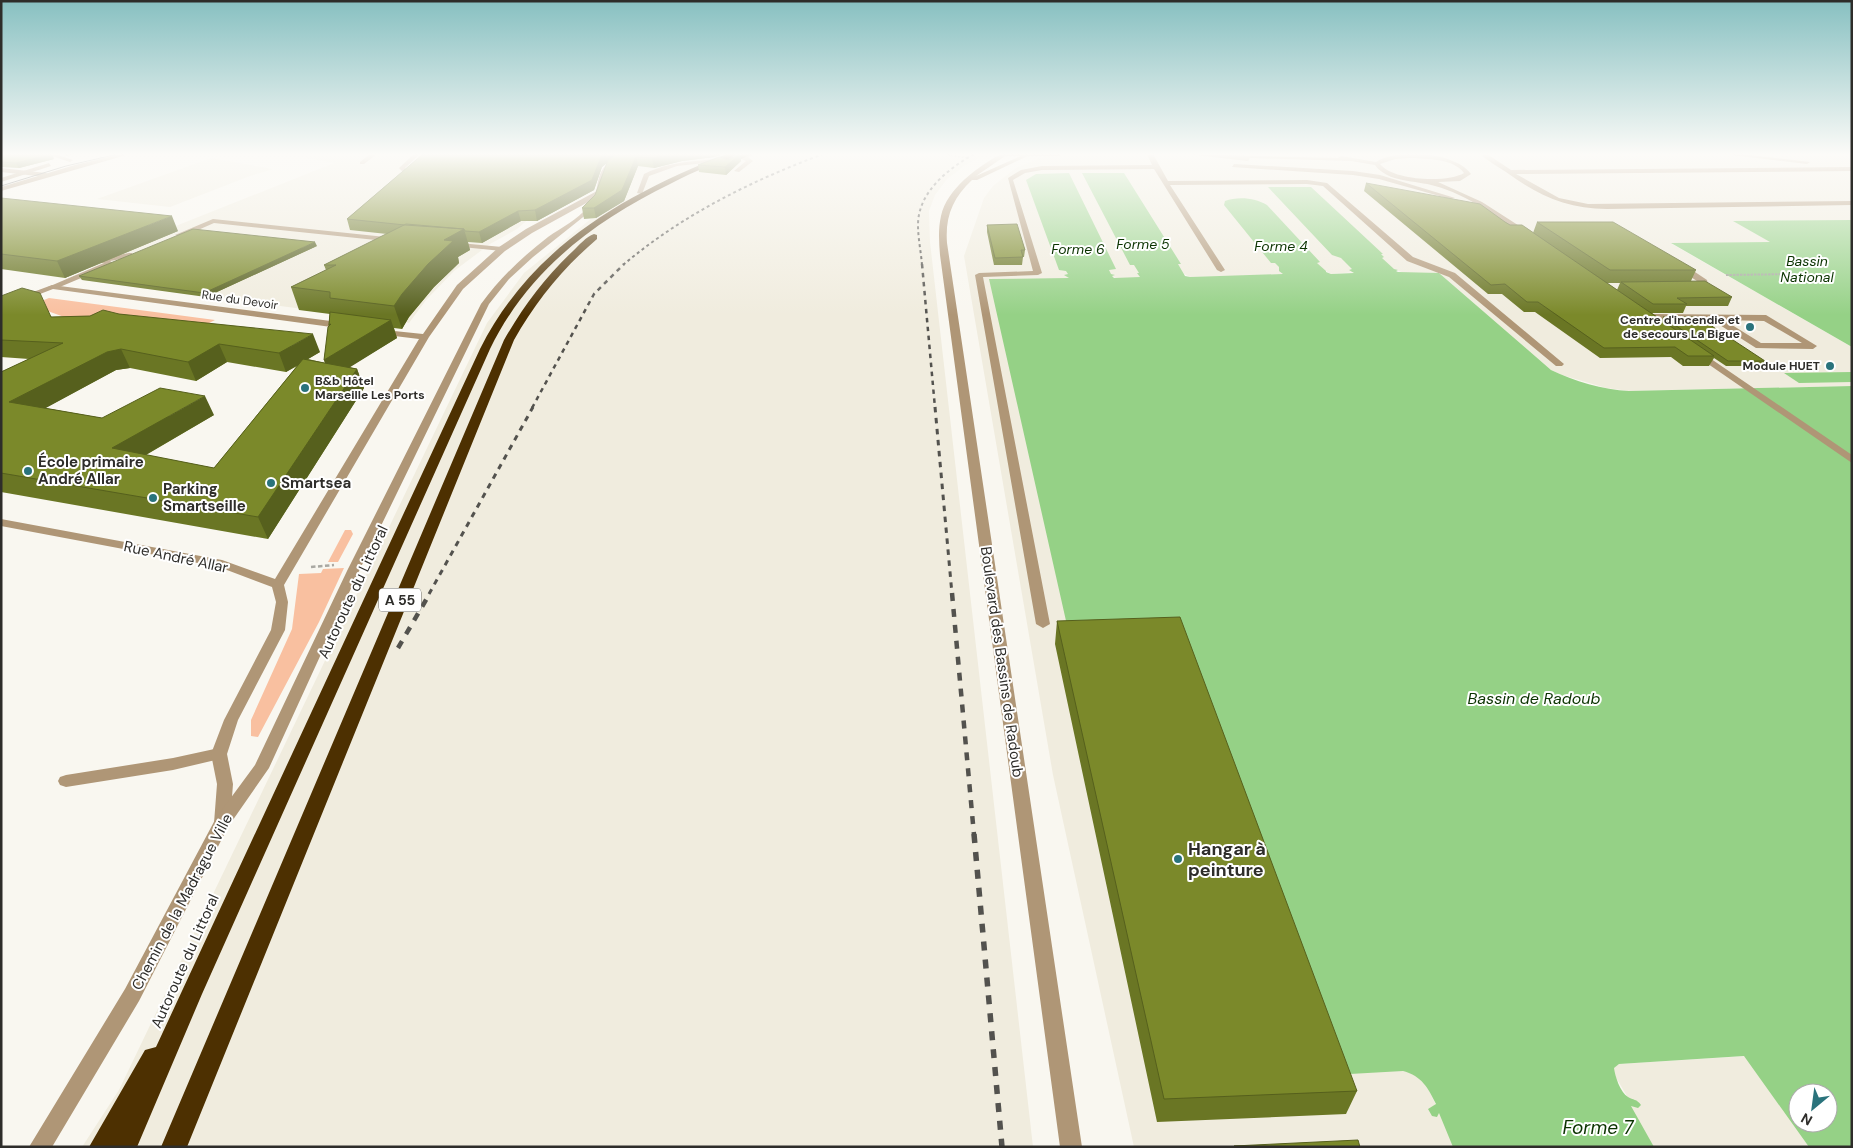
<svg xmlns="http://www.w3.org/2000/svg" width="1853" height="1148" font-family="'DM Sans',sans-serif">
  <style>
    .built { fill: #f0ecde; fill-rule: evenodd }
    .green { fill: #f9c0a0 }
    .water { fill: #95d186; fill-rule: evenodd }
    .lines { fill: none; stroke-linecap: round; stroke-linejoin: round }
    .path-far1 { stroke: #a9a8a2; stroke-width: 2; stroke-dasharray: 2.5 1; stroke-linecap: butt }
    .path { stroke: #a9a8a2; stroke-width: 2.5; stroke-dasharray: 4.5 2.5; stroke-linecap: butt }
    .service { fill: #af9676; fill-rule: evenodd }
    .minor { fill: #af9676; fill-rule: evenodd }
    .tertiary { fill: #af9676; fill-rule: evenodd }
    .motorway { fill: #4d3001; fill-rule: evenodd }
    .tram { stroke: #53524e; stroke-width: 1 }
    .rail-far4 { stroke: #53524e; stroke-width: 2; stroke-dasharray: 3 3; stroke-linecap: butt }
    .rail-far3 { stroke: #53524e; stroke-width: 2.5; stroke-dasharray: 4.5 4.5; stroke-linecap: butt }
    .rail-far2 { stroke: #53524e; stroke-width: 3; stroke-dasharray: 5.5 5.5; stroke-linecap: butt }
    .rail-far1 { stroke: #53524e; stroke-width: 4.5; stroke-dasharray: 8 8; stroke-linecap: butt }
    .rail { stroke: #53524e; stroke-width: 5.5; stroke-dasharray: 9 9; stroke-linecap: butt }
    .wall { fill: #6a7624; fill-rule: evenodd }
    .shaded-wall { fill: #56601d }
    .building { fill: #7b892a; stroke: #56601d }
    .poi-dot { fill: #2a737c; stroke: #fff; stroke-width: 2 }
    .labels { text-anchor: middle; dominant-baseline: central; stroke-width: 4; stroke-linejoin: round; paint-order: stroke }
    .far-street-label { font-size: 12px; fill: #2e2d2a; stroke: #fff }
    .far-poi-label { font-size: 12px; font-weight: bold; fill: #2e2d2a; stroke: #fff; text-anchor: end }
    .far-water-label { font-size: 14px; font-style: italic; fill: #0b3300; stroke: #fff }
    .shield { fill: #fff; stroke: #6d6c6a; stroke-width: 1 }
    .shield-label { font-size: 14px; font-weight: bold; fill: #2e2d2a }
    .poi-label { font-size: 15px; font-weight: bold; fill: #2e2d2a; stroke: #fff; text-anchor: start }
    .street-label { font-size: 15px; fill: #2e2d2a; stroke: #fff }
    .water-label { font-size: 16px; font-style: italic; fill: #0b3300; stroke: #fff }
    .near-poi-label { font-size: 18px; font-weight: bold; fill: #2e2d2a; stroke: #fff; text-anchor: start }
    .near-water-label { font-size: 19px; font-style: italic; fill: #0b3300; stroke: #fff }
  </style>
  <rect width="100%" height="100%" fill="#f9f7f0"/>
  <path class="built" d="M286,154H611L547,203L517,229L490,244L454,271L426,300L409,323L75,279L97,268L89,267L63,271L334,163Z
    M639,154H986L964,166L947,179L935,195L929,211L930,242L1033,1147H82L119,1090L487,323L524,273L592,218Z
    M1050,154H1852V220L1734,221L1771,242L1672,244L1852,347V386L1629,391L1606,388L1562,375L1551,370L1439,273H1404L1394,269L1331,274L1324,270L1282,272L1283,274L1279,275L1190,277L1184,274L1139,273L1140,277L1137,278H1117L1112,277L1113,274L1065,276H1068L1069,278L1068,279H990L1403,1071L1415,1074L1427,1086L1436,1105L1428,1109L1439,1112L1627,1096L1615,1076L1613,1068L1619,1064L1763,1055L1852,1052V1147H1134L1053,775L964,256L984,198L993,186L1016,168ZM1798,1093H1828V1123H1798Z
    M211,158L273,169L250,176L170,207L97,199Z"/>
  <path class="green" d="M49,298L215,320L187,334L67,318L31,305Z
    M345,530H351L353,534L338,562H328Z
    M344,568L319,622L258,737L251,736V720L292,629L299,574L321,573L323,569Z"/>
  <path class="water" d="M1069,173L1116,269L1109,270L1111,274L1115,275L1112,276L1114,278L1140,277L1137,273H1139L1134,265H1130L1082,173H1124L1181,264H1178L1185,276L1190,277L1283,274L1279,271V267L1275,263H1271L1224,205L1225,201C1238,196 1256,198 1267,205L1320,262L1317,263L1326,271V272L1331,274L1354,273L1349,270L1352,269L1341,258L1332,255L1268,187H1311L1383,254H1381L1384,257L1382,258L1394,269L1398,270L1396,271L1398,272L1439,273L1551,370C1574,381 1603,390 1629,391L1852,386V1147H1809L1744,1056L1619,1064L1614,1068C1615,1076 1620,1092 1628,1097C1633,1100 1637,1099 1641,1105L1638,1108L1631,1106L1654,1147H1453L1439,1113L1437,1117L1432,1116L1428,1109L1436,1104C1428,1088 1422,1076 1403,1071L1332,1075L1071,643L989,279L1069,278L1064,275L1068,274L1066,271L1059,270L1026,180L1036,174ZM1798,1093H1828V1123H1798Z
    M1852,220V347L1671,243L1770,242L1733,221Z
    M1852,372V382L1799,383L1784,373Z"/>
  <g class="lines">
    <path class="path-far1" d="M944,154L968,158
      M1726,275L1795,274"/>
    <path class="path" d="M311,567L334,565"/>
    <path class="service" d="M370,154H377L364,164H360V162Z
      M414,154H420L405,168L409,174H405L399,168Z
      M747,154H756L748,157L753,161L739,172L734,171L746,161L742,159L677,166L649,176L642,194L637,193L644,174C678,157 712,163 747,154Z
      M1147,154H1153L1168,181L1307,180L1327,183L1413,257L1455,273L1564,364L1562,366H1556L1449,277L1407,261L1323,186L1307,184L1170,185L1225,270L1221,272L1217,270L1154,169L1042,170L1025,173L1013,180L1042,273L1038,275L983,277L1050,624L1043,628L1036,624L975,275L979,273L1033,271L1008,178L1021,170L1042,166L1152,165Z
      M1186,154L1338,158L1341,156L1376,162C1398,148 1455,152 1471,174L1460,181L1438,182L1482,202L1532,234L1525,236C1497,217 1468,195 1435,186C1416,180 1388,183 1375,165L1351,161L1250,158L1248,161ZM1410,158C1427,159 1453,158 1464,173C1448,183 1393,181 1380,164L1395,159Z
      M1480,154H1487L1511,170L1852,167V171L1516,174L1559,198L1588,204L1852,201V205L1607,209C1567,209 1537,195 1506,172C1497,166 1488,161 1480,154Z
      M1722,154H1741L1810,162L1807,164Z
      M1234,164L1353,171L1380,175L1455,198L1450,199L1379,179L1353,175L1232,167Z
      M213,219L395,238L399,240L395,242L214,223L182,237L175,235Z
      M449,242L502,247L506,249L502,251L452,246L448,244Z
      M129,253H132V257L110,261L113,263L112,265L55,289L48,287L104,263H97V259Z
      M1677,264H1683L1707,280L1708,284L1697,289H1691V285L1700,283L1677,268Z
      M1648,314L1766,315L1817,346L1813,349L1756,348L1712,320L1645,319L1644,317ZM1724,320L1764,321L1802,343H1761Z
      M1698,350L1852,455V463L1695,355L1693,353Z
      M219,748L224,750L227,754L224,758L173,770L66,787L60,785L58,781L60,777L66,775L173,758Z"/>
    <path class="minor" d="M46,154H55L73,160L70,162Z
      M1001,154H1063L1060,156H1004Z
      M1,168L46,173L49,175L46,177L1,172Z
      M597,191L600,193L590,201L532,233L505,251L463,289L429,337L284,585L288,602L285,630L238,720L227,754L233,784L230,823L228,828L222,830L216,828L214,823L217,784L211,754L224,720L271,630L276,602L272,587L219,567L1,526V519L222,560L275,579L419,339L378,334L374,331L375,329L423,334L457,285L499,247L526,229Z
      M52,285L346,323L350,326L346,329L53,289L1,309V304Z"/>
    <path class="tertiary" d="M120,154H130L1,191V187L75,165Z
      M620,154H627C621,159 613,162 608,169C601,180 601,197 592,210L533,257L509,279L489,304L359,571L269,768L228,827L139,1001L52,1147H29L125,989L216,818L255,765L347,571L481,304C500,278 522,257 548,237C561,228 578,219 588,207C605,187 588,173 620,154Z
      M1001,154H1008L976,176L1025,154H1032L977,180H972C953,198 945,216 947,243L1082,1147H1060L940,255C939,242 938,229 941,216C947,189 977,167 1001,154Z
      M49,163L51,166L1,182V178Z"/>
    <path class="motorway" d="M727,154H737C729,160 718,163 709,166C696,171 683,177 670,184C594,221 528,271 490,349L202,994L137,1147H89L145,1050L156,1047L480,349C531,247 625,194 727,154Z
      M742,154H752L728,165L721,163Z
      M594,234L597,235V239C563,268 536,301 514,340L187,1147H161L504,340C523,307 545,277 573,251C579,245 586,237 594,234Z"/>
    <path class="tram" d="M1,186L66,166L118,154"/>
    <path class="rail-far4" d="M623,265C682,215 751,181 823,154
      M922,265C921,252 918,238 918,225C918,192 948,169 974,154"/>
    <path class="rail-far3" d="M922,264L935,408
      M532,408L594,294L624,264"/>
    <path class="rail-far2" d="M935,407L952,594
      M429,594L533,407"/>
    <path class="rail-far1" d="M952,593L974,835
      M398,648L430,593"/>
    <path class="rail" d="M974,834L1002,1147"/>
  </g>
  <path class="wall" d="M1,154L54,159L19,168L1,167Z
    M423,154H723L714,157L682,161L654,168L638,166L624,201L596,218L584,219L582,208L595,195L607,163L602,167L594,190L537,221H521L482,243L468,242L470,250L458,257L459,263L434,287L409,317L402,329L394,328L397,338L349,367L357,369L364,388L268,539L1,492V372L29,359L1,357V296L52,317L90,316L119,314L320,352L308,359L325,363L324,360L330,314L299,310L291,287L326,270L324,265L387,234L350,230L347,219ZM227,362L286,372L297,366L214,468L146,455L214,415L102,418L45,408L116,370L130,368L196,381Z
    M740,154L741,161L726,175L699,172L698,165L728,160Z
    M1366,183L1505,222L1510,225L1533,233L1537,222L1696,270L1691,281L1732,297L1728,306H1686L1683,313H1652L1662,320L1663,317L1765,361L1762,366H1726L1714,358L1709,366H1683L1671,357L1600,358L1535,312H1524L1502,294H1488L1364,191ZM1607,283H1620L1617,290Z
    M1,198L178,231L65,278L1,269Z
    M987,225L1025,250L1024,257H1023L1022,265H994L987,232Z
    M317,246L206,297L82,280L79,276Z
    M1057,621L1357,1091L1346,1114L1157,1122L1055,644Z"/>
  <path class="shaded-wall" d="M52,154L54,159L19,168L16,163Z
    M65,154H76L66,156Z
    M604,154H617L602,167L594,190L537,221L535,210Z
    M670,154H723L714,157L682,161L654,168L652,158Z
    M740,154L741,161L726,175L725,167Z
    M636,157L638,166L624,201L596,218L594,208Z
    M518,211L521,221L482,243L479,232Z
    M172,216L178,231L65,278L57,261Z
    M464,229L470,250L458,257L459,263L434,287L409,317L402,329L394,306L402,294L444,240Z
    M315,242L317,246L206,297L204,293Z
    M391,320L397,338L331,379L324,360Z
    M313,334L320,352L286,372L279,353Z
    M219,344L227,362L196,381L188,362Z
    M121,349L130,368L116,370L20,422L9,402L107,352Z
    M357,369L364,388L268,539L258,517Z
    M205,396L214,415L123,468L112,448Z"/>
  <path class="building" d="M1,154H52L16,163L1,162Z
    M423,154H604L601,157L592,180L535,210L518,211L479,232L465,231L464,229L405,225L347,219Z
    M616,154H670L652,158L636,157L622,190L594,208H582L595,195L608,160Z
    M740,154L725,167L698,165L719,157L728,160Z
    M1366,183L1480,204L1505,222L1510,225H1522L1714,356H1688L1675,347L1604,348L1538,302H1527L1505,284L1491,285Z
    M1,198L172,216L57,261L1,254Z
    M1537,222H1613L1696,270H1610Z
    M406,224L464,229L444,240L453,241L428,264L402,294L394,306L330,298V292L291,287L336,265H324Z
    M1017,224L1025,250H1021L1023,257L995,258L987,225Z
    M193,229L315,242L204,293L79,276Z
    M1705,281L1732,297L1677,298L1687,304H1653L1621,282Z
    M22,288L40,293L51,317L90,316L103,310L119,314L313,334L279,353L219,344L188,362L121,349L107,352L9,402L102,418L160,388L205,396L112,448L214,468L303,359L357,369L258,517L1,473V372L63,343L1,340V296Z
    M330,312L391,320L324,360L328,327L331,324L329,325Z
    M1663,317H1698L1765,361H1728Z
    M1180,617L1357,1091L1164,1099L1057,621Z
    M1358,1140L1360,1147L1234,1146Z"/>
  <linearGradient id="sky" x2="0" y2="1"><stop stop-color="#87c0c1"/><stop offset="0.49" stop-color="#fcfbf8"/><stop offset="1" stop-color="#fcfbf8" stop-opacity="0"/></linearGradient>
  <rect width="1853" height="315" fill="url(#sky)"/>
  <g class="poi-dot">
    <circle cx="1750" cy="327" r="5"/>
    <circle cx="1830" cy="366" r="5"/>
    <circle cx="305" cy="388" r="5"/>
    <circle cx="28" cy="471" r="5"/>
    <circle cx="271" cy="483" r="5"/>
    <circle cx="153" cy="498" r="5"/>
    <circle cx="1178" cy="859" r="5"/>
  </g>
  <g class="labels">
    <g class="far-street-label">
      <text transform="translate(240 300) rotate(8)">Rue du Devoir</text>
    </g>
    <g class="far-poi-label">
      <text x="1740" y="320">Centre d'incendie et<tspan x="1740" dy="14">de secours La Bigue</tspan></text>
      <text x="1820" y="366">Module HUET</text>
      <text x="315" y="381" text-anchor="start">B&amp;b Hôtel<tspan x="315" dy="14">Marseille Les Ports</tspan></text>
    </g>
    <g class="far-water-label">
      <text x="1143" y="244">Forme 5</text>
      <text x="1281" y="246">Forme 4</text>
      <text x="1078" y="249">Forme 6</text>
      <text x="1807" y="261">Bassin<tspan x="1807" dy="16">National</tspan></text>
    </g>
    <rect class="shield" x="379" y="588.5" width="42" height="23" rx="4"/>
    <g class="shield-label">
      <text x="400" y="600">A 55</text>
    </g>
    <g class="poi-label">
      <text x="38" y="462">École primaire<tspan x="38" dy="17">André Allar</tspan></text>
      <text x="281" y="483">Smartsea</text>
      <text x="163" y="489">Parking<tspan x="163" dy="17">Smartseille</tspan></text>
    </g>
    <g class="street-label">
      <text transform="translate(176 557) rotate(12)">Rue André Allar</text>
      <text transform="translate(353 592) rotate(-65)">Autoroute du Littoral</text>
      <text transform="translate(1002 662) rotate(82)">Boulevard des Bassins de Radoub</text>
      <text transform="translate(182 902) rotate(-62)">Chemin de la Madrague Ville</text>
      <text transform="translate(185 961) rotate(-66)">Autoroute du Littoral</text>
    </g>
    <g class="water-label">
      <text x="1534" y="698">Bassin de Radoub</text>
    </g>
    <g class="near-poi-label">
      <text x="1188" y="849">Hangar à<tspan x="1188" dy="21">peinture</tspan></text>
    </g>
    <g class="near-water-label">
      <text x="1598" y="1127">Forme 7</text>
    </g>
  </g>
  <rect width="1853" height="1148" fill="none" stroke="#2e2d2a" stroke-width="5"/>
  <g transform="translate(1813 1108) rotate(209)"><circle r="24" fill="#ffffff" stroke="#ababaa"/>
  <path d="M0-4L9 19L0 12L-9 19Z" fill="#2a737c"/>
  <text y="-8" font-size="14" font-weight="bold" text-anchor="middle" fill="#2e2d2a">N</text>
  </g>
</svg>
